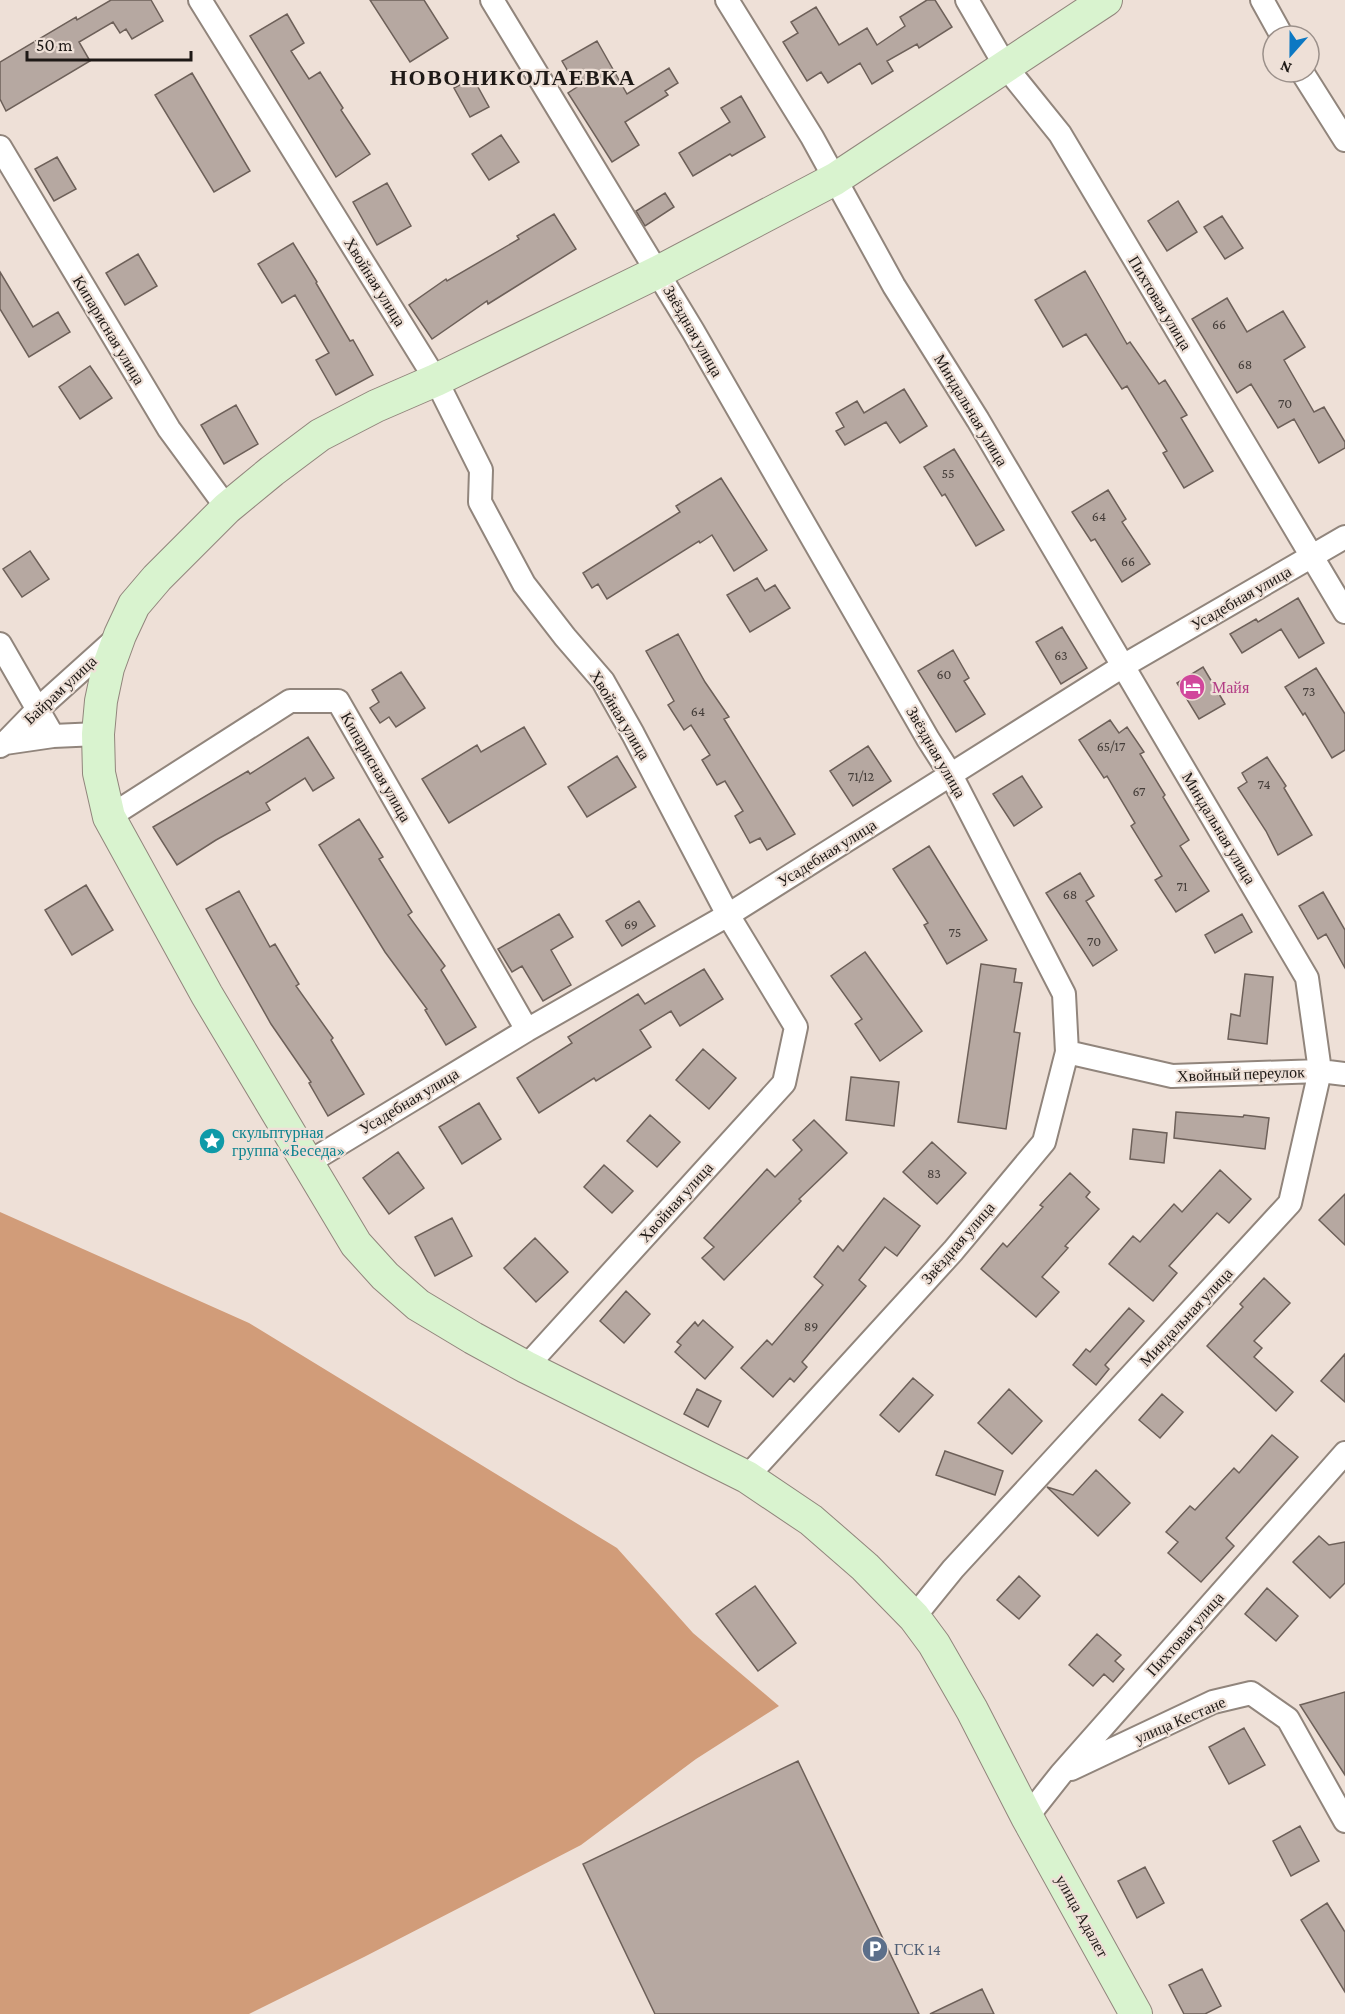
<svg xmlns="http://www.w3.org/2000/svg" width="1345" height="2014" font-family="'Crimson Pro',serif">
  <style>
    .forest { fill: #d19c79 }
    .building { fill: #b6a8a1; stroke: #6d6059; stroke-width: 1.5 }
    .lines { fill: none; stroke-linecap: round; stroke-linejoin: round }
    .street-casing { stroke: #91857c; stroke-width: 26 }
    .secondary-casing { stroke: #91857c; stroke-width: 34 }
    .street { stroke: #fff; stroke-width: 22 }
    .secondary { stroke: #d9f3cf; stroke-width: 32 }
    .labels { text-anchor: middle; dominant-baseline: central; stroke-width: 4.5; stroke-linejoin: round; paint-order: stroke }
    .number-label { font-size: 14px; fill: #443d39 }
    .street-label { font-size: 16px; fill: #1e1916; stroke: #eee0d7 }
    .hotel-label { font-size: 16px; fill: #b23c85; stroke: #eee0d7; text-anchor: start }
    .culture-label { font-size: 16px; fill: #0d838f; stroke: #eee0d7; text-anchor: start }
    .service-label { font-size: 16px; fill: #4e5e75; stroke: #eee0d7; text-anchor: start }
    .district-label { font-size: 22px; font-weight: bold; letter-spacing: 1.5px; fill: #1e1916; stroke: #eee0d7 }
  </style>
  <rect width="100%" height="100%" fill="#eee0d7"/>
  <path class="forest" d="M0,1212L249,1323L617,1548L693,1633L779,1706L696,1759L581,1845L364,1957L249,2014H0Z"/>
  <path class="building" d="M111,0H151L163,21L132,39L126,29L120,33L113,22L79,42L90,61L6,111L0,99V62L76,17L77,20Z
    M370,0H424L448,38L410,62Z
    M927,0H935L952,27L919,48L917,44L887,61L893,71L872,84L860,63L828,83L821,72L807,81L783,42L798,33L791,22L816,7L839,45L867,28L877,45L905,26L900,17Z
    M287,14L304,43L291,51L309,79L320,72L343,108L341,110L370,154L336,177L250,36Z
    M597,41L627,94L669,68L678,83L665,91L668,95L625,122L639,145L612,162L568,93L577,87L562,61Z
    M192,73L250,171L214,192L155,95Z
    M473,78L489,107L470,117L454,88Z
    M741,96L765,137L732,156L730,154L693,176L679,153L730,122L721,108Z
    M501,135L519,162L489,180L472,154Z
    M57,157L76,189L54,201L35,169Z
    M387,183L411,226L377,245L353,202Z
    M665,193L674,207L645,226L636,211Z
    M1178,201L1197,232L1167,251L1148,221Z
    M554,214L576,249L488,304L487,301L432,339L409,305L446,279L447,281L519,239L517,236Z
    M1222,216L1243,248L1225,259L1204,227Z
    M293,243L317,282L316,283L350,341L353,340L373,375L336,395L316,360L329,353L295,295L282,303L258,264Z
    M138,254L157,286L125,305L106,273Z
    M1085,271L1127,344L1130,342L1159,384L1165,380L1187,415L1181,418L1213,471L1184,488L1163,453L1167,451L1127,386L1122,389L1086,334L1063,347L1035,300Z
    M0,272L33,327L58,312L70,332L29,357L0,309Z
    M1227,298L1247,332L1283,311L1305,347L1284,360L1314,412L1324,407L1345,442V448L1319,463L1294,419L1278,428L1251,384L1237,393L1192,319Z
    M90,366L112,398L80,419L59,387Z
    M904,389L927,426L900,443L886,422L845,445L836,431L844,427L836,413L857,401L864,413Z
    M236,405L258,444L224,464L201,425Z
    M954,449L1004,530L976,546L945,494L942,496L924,467Z
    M721,478L767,550L734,571L712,535L700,543L699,541L607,599L598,584L592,588L583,573L680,512L676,506Z
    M1108,490L1126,519L1122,522L1150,564L1122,582L1095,539L1091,541L1072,512Z
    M30,551L49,579L22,597L3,569Z
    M757,578L765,591L775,585L790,608L750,632L727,595Z
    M1298,598L1324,643L1299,658L1281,629L1242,653L1230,634L1256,619L1258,622Z
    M1062,627L1087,668L1061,684L1036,642Z
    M678,634L705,682L729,717L724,719L795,834L767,850L760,838L750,843L735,816L743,811L725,781L717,785L702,760L710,755L691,725L684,730L668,705L674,701L646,651Z
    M953,650L969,678L964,681L985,714L956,732L918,671Z
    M1203,667L1225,704L1199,719L1177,683Z
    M1316,668L1345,714V750L1332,758L1305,713L1303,715L1285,687Z
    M401,672L425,708L396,727L389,717L380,723L370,708L379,702L372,690Z
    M1110,720L1119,733L1127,727L1144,752L1140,754L1165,795L1163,797L1189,840L1180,846L1209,891L1176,912L1155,880L1162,876L1131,826L1135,823L1107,776L1104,778L1079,740Z
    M524,727L546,764L449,823L422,779L477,745L481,752Z
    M308,737L334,778L313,791L305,778L266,803L270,810L216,840L177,865L153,827L248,771L250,774Z
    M868,746L891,781L853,806L830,771Z
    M617,756L636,787L587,817L568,787Z
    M1267,757L1286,786L1284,788L1312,835L1278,855L1266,831L1238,788L1247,782L1242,773Z
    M1022,776L1042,807L1014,826L993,794Z
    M359,819L383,857L379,859L412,912L408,915L445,966L441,970L476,1027L446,1045L425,1010L427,1009L385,952L319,845Z
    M929,846L987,940L947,964L924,925L928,923L893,869Z
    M1080,873L1094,896L1086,901L1117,950L1093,966L1046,893Z
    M86,885L113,930L72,955L45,910Z
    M239,891L270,947L275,944L299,984L296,986L333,1038L331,1040L364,1094L328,1116L309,1083L311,1082L271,1024L206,909Z
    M1323,892L1345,930V968L1326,934L1318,939L1299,906Z
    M639,901L655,926L622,946L606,921Z
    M559,914L573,937L551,950L571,985L543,1001L522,966L512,972L498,949Z
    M1242,914L1252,932L1215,953L1205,935Z
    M865,952L922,1031L880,1061L855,1024L862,1019L831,976Z
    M981,964L1016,969L1014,982L1022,983L1014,1032L1020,1033L1006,1129L958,1122Z
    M704,969L723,999L680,1026L671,1011L640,1030L651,1047L596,1081L594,1078L539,1113L517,1078L572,1043L568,1037L638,994L645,1004Z
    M1245,974L1273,977L1267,1044L1228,1039L1231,1014L1240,1016Z
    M703,1049L736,1078L709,1109L676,1080Z
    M851,1077L899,1082L894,1126L846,1120Z
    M479,1103L501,1139L462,1164L439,1127Z
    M1176,1112L1243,1117L1244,1115L1269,1118L1265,1149L1174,1138Z
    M650,1115L680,1142L657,1167L627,1141Z
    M814,1120L847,1153L799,1199L801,1201L724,1280L702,1258L714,1247L704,1238L767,1169L775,1177L802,1150L793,1140Z
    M1133,1129L1167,1133L1164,1163L1130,1159Z
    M932,1142L966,1173L937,1204L903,1172Z
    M398,1152L424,1188L389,1214L363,1178Z
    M604,1165L633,1191L612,1213L584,1187Z
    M1220,1170L1251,1199L1229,1223L1217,1213L1169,1266L1177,1273L1153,1301L1109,1264L1133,1236L1140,1242L1174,1204L1182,1212Z
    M1070,1173L1090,1192L1086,1197L1099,1209L1065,1246L1068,1248L1042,1277L1059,1292L1036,1317L981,1269L1003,1243L1007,1247L1043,1207L1040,1205Z
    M1345,1194V1245L1319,1220Z
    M884,1198L920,1226L897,1256L885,1247L859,1280L866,1286L802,1362L807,1367L794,1382L790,1378L773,1397L741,1368L767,1340L772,1345L823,1285L814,1277L838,1246L843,1251Z
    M452,1218L472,1256L435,1276L415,1237Z
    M535,1238L568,1272L536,1302L504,1268Z
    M1264,1278L1290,1303L1254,1341L1262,1348L1254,1357L1293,1392L1276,1411L1207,1346L1243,1307L1240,1304Z
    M626,1291L650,1314L624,1343L600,1321Z
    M1129,1308L1144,1321L1105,1365L1109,1369L1096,1385L1073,1365L1086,1349L1090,1352Z
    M703,1320L733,1347L705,1379L675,1352L681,1345L677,1342L695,1322L698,1326Z
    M1345,1354V1402L1321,1381Z
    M913,1378L933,1395L899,1432L880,1415Z
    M697,1389L721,1401L708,1427L684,1414Z
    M1009,1389L1042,1421L1012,1454L978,1423Z
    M1162,1394L1183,1412L1160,1438L1139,1420Z
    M1272,1435L1298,1457L1226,1538L1234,1546L1201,1582L1168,1553L1178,1542L1166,1532L1190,1506L1195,1510L1234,1468L1239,1473Z
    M945,1451L1003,1471L995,1495L936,1475Z
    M1096,1470L1130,1503L1098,1536L1047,1487L1073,1495Z
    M1319,1536L1329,1545L1345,1542V1583L1330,1598L1293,1562Z
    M1019,1576L1040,1596L1019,1619L997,1600Z
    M755,1586L796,1643L758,1671L716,1614Z
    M1267,1588L1298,1616L1276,1641L1245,1614Z
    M1097,1634L1121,1655L1115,1661L1124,1669L1113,1682L1104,1674L1093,1686L1069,1665Z
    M1345,1692V1775L1300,1705Z
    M1244,1728L1265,1765L1229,1784L1209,1747Z
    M798,1761L919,2014H655L583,1864Z
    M1300,1826L1319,1861L1291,1876L1273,1841Z
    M1145,1867L1164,1903L1137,1918L1118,1881Z
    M1327,1903L1345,1932V1992L1301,1920Z
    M1202,1969L1221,2006L1205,2014H1184L1169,1985Z
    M982,1989L994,2014H930Z"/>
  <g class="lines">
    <defs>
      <path id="street" d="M200,0L436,380L481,470L480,502L524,584L565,637L603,681L633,734L728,915L796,1027L784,1083L526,1367
        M492,0L693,331L928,739L951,775L1064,994L1067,1052L1044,1142L953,1251L747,1477
        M727,0L812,137L894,286L978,420L1307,978L1320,1071L1290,1203L953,1569L914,1617
        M967,0L1006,67L1060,134L1345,612
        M1262,0L1282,36
        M1302,72L1345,140
        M0,147L169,429L227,508
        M0,644L53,736
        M5,743L53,736L98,734
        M0,746L5,743L38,709L118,637
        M109,817L290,701H338L527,1030
        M1067,1052L1172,1076L1320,1071L1345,1074
        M306,1164L527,1030L728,915L1123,666L1345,537
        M1071,1769L1213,1702L1251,1693L1288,1719L1345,1821
        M1027,1817L1061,1774L1345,1453"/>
      <path id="secondary" d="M1106,0L835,179L658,272L436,380L376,406L320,435L272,471L227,508L157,578L134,605L120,635L108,668L101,701L98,734L99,773L109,817L207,995L356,1244L385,1276L418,1305L473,1338L526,1367L747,1477L811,1520L865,1567L914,1617L934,1644L972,1710L1027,1817L1136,2014"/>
    </defs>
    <use href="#street" class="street-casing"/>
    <use href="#secondary" class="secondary-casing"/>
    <use href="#street" class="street"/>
    <use href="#secondary" class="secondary"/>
  </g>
  <defs>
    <symbol id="hotel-disc" viewBox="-11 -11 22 22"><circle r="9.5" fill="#d1479c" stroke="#eee0d7"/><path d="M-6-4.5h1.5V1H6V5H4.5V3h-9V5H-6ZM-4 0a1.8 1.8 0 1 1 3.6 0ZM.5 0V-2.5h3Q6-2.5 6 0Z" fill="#fff"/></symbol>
    <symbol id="sight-disc" viewBox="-11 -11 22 22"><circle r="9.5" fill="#0f9aa8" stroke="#eee0d7"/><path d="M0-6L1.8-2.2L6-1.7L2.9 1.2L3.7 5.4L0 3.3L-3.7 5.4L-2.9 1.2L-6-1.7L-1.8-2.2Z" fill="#fff"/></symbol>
    <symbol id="parking-disc" viewBox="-11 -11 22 22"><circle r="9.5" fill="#5c6f8a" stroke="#eee0d7"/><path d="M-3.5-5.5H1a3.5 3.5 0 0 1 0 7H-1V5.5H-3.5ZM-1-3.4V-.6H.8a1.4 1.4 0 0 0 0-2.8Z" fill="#fff"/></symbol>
  </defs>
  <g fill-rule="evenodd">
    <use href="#hotel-disc" x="1177" y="672" width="30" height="30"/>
    <use href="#sight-disc" x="197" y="1126" width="30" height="30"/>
    <use href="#parking-disc" x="860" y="1934" width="30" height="30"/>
  </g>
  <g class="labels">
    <g class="number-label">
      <text x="1219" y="324">66</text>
      <text x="1245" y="364">68</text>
      <text x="1285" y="403">70</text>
      <text x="948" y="473">55</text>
      <text x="1099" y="516">64</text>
      <text x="1128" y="561">66</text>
      <text x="1061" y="655">63</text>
      <text x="944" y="674">60</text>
      <text x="1309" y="691">73</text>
      <text x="698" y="711">64</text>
      <text x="1111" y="746">65/17</text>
      <text x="861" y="776">71/12</text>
      <text x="1264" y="784">74</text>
      <text x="1139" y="791">67</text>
      <text x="1182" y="886">71</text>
      <text x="1070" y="894">68</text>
      <text x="631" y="924">69</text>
      <text x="955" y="932">75</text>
      <text x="1094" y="941">70</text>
      <text x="934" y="1173">83</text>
      <text x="811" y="1326">89</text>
    </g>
    <g class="street-label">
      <text transform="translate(375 282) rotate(58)">Хвойная улица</text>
      <text transform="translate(1160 303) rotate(59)">Пихтовая улица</text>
      <text transform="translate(109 330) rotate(59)">Кипарисная улица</text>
      <text transform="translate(693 331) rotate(60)">Звёздная улица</text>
      <text transform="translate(971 410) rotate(59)">Миндальная улица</text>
      <text transform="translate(1241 598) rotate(-30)">Усадебная улица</text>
      <text transform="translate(60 690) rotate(-43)">Байрам улица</text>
      <text transform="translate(620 715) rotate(59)">Хвойная улица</text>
      <text transform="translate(936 752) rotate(60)">Звёздная улица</text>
      <text transform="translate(376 767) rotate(60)">Кипарисная улица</text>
      <text transform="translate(1219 828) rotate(59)">Миндальная улица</text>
      <text transform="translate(827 853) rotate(-32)">Усадебная улица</text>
      <text transform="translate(1241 1074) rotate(-2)">Хвойный переулок</text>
      <text transform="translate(409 1101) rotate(-31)">Усадебная улица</text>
      <text transform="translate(676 1202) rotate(-48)">Хвойная улица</text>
      <text transform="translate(958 1243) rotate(-49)">Звёздная улица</text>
      <text transform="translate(1186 1317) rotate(-47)">Миндальная улица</text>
      <text transform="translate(1185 1634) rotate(-48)">Пихтовая улица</text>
      <text transform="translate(1180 1720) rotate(-23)">улица Кестане</text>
      <text transform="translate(1082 1916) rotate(61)">улица Адалет</text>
    </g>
    <g class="hotel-label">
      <text x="1212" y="687">Майя</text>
    </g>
    <g class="culture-label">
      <text x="232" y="1132">скульптурная<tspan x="232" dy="18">группа «Беседа»</tspan></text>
    </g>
    <g class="service-label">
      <text x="894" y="1949">ГСК 14</text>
    </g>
    <g class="district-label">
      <text x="513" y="77">НОВОНИКОЛАЕВКА</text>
    </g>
  </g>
  <g transform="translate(1291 54) rotate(201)"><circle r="28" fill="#eee0d7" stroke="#9b908a" stroke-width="1.5"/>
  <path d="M0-4.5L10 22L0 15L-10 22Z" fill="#0c78c3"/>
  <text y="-9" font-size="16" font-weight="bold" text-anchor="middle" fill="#1e1916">N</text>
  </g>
  <path d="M27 51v9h164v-9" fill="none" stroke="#1e1916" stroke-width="3"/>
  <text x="36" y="51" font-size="18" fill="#1e1916" stroke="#eee0d7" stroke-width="4.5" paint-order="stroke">50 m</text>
</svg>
